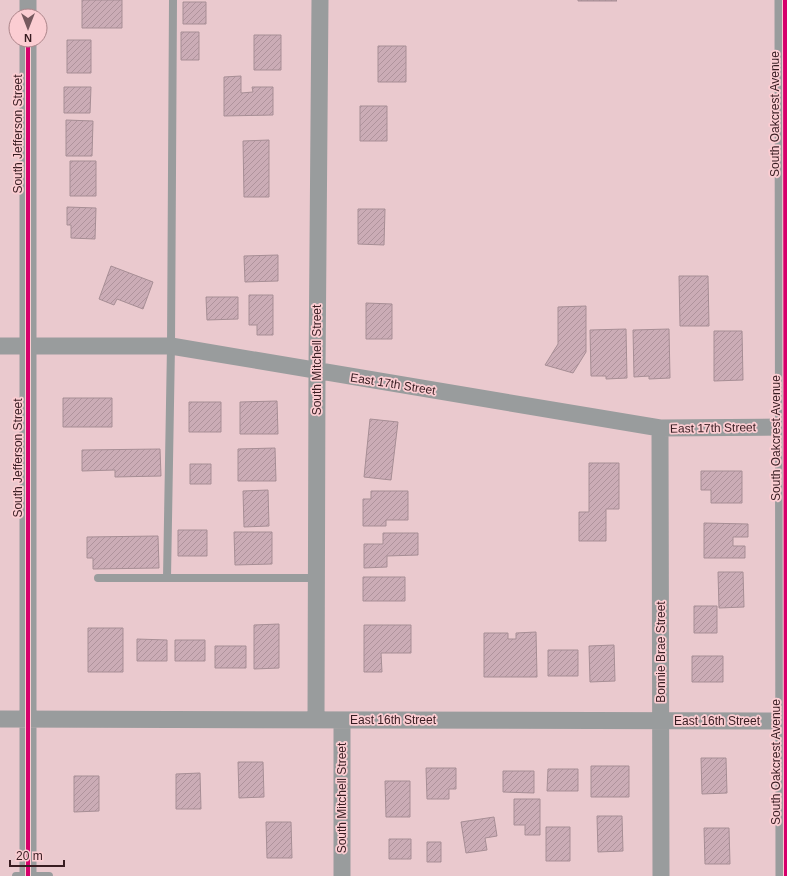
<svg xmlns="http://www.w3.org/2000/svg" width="787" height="876" font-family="Helvetica,sans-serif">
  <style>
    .building { fill: url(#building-hatch); stroke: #a78e95 }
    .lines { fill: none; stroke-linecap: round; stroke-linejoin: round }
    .service { stroke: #999c9d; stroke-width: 8 }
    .minor { stroke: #999c9d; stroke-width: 17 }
    .tertiary { stroke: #999c9d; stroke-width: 21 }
    .cycleway-casing { stroke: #fbcdd2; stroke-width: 6 }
    .cycleway { stroke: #d6006c; stroke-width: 4 }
    .labels { text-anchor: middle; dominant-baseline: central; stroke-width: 3.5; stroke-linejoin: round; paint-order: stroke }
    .street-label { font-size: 12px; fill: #381c21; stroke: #fbcdd2 }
  </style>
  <defs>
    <pattern id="building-hatch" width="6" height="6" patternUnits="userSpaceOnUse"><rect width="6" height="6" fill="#cbacb6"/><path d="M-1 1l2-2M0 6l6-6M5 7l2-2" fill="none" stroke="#af939c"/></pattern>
  </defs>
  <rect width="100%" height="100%" fill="#eac9ce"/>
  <path class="building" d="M82,0H122V28H82Z
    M578,0H616L617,1H578Z
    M183,2H206V24H183Z
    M181,32H199V60H181Z
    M254,35H281V70H254Z
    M67,40H91V73H67Z
    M378,46H406V82H378Z
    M241,76V93L253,92L252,87H273V115L224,116V77Z
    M64,87H91L90,113H64Z
    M360,106H387V141H360Z
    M66,120L93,121L92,156H66Z
    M269,140V197H244L243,141Z
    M70,161H96V196H70Z
    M67,207L96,208L95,239L71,238V225H67Z
    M358,209H385L384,245L358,244Z
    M278,255V281L245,282L244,256Z
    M111,266L153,282L143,309L117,299L114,305L99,299Z
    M679,276H708L709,326H680Z
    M249,295H273V335H257V325H249Z
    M206,297H238V319L207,320Z
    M366,303L392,304V339H366Z
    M586,306V352L573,373L545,365L558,344V307Z
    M626,329L627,378L606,379V376H591L590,330Z
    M669,329L670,378L649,379V376L634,377L633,330Z
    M714,331H742L743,380L714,381Z
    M63,398H112V427H63Z
    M277,401L278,434H240V402Z
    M189,402H221V432H189Z
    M370,419L398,422L391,480L364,477Z
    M275,448L276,481H238V449Z
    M160,449L161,476L115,477V470L82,471V450Z
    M589,463H619V509H606V541H579V512H589Z
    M190,464H211V484H190Z
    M701,471H742V503H711V490H701Z
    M268,490L269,526L244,527L243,491Z
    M371,491H408V520H386V526H363V499H371Z
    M704,523L748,524V537H733V546H745V558H704Z
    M178,530H207V556H178Z
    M234,532H272V564L235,565Z
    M383,533H418V555L387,556V567L364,568V544H383Z
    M158,536L159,568L93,569V558H87V537Z
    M718,572H743L744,607L719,608Z
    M363,577H405V601H363Z
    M694,606H717V633H694Z
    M279,624V668L254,669V625Z
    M364,625H411V653H381L382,672H364Z
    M88,628H123V672H88Z
    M536,632L537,677H484V633H508V639H516V633Z
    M137,639L167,640V661H137Z
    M175,640H205V661H175Z
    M614,645L615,681L590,682L589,646Z
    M215,646H246V668H215Z
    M548,650H578V676H548Z
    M692,656H723V682H692Z
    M701,758H726L727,793L702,794Z
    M238,762H263L264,797L239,798Z
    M591,766H629V797H591Z
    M426,768H456V789H449V799H427Z
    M548,769H578V791H547Z
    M503,771H534V793L503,792Z
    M200,773L201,809H176V774Z
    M74,776H99V811L74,812Z
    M385,781H410V817H386Z
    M514,799H540V835H525V825H514Z
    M597,816H622L623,851L598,852Z
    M494,817L497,836L485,838L487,850L466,853L461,822Z
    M266,822H291L292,858H267Z
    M546,827H570V861H546Z
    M704,828H729L730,864H705Z
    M389,839H411V859H389Z
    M427,842H441V862H427Z"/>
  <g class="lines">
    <path class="service" d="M98,578H316
      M167,578L171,346L173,0
      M16,876H49"/>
    <path class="minor" d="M28,16V0
      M0,346H171L660,428L786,427
      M660,428L661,876
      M0,719L786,721
      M316,720L317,371L320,0
      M342,720V876
      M28,876V40"/>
    <path class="tertiary" d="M785,0L786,876"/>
    <defs>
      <path id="cycleway" d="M785,0L786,876
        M28,876V40"/>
    </defs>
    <use href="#cycleway" class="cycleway-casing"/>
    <use href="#cycleway" class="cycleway"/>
  </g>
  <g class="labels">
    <g class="street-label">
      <text transform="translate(775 114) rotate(-90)">South Oakcrest Avenue</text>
      <text transform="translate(18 134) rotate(-90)">South Jefferson Street</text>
      <text transform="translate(317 360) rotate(-90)">South Mitchell Street</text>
      <text transform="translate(393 384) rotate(9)">East 17th Street</text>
      <text transform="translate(713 428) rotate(-1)">East 17th Street</text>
      <text transform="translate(776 438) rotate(-90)">South Oakcrest Avenue</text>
      <text transform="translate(18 458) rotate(-90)">South Jefferson Street</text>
      <text transform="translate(661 652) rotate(-90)">Bonnie Brae Street</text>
      <text x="393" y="720">East 16th Street</text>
      <text x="717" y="721">East 16th Street</text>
      <text transform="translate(776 762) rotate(-90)">South Oakcrest Avenue</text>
      <text transform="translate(342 798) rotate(-90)">South Mitchell Street</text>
    </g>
  </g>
  <g transform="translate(28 28) rotate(180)"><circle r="19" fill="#fbcdd2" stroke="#ad868b"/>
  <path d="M0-3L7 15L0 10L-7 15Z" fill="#76595e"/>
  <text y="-6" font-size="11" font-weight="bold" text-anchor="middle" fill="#381c21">N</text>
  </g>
  <path d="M10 860v6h54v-6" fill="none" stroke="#381c21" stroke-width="2"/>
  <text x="16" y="860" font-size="12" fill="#381c21" stroke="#fbcdd2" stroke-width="3" paint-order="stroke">20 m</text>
</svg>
